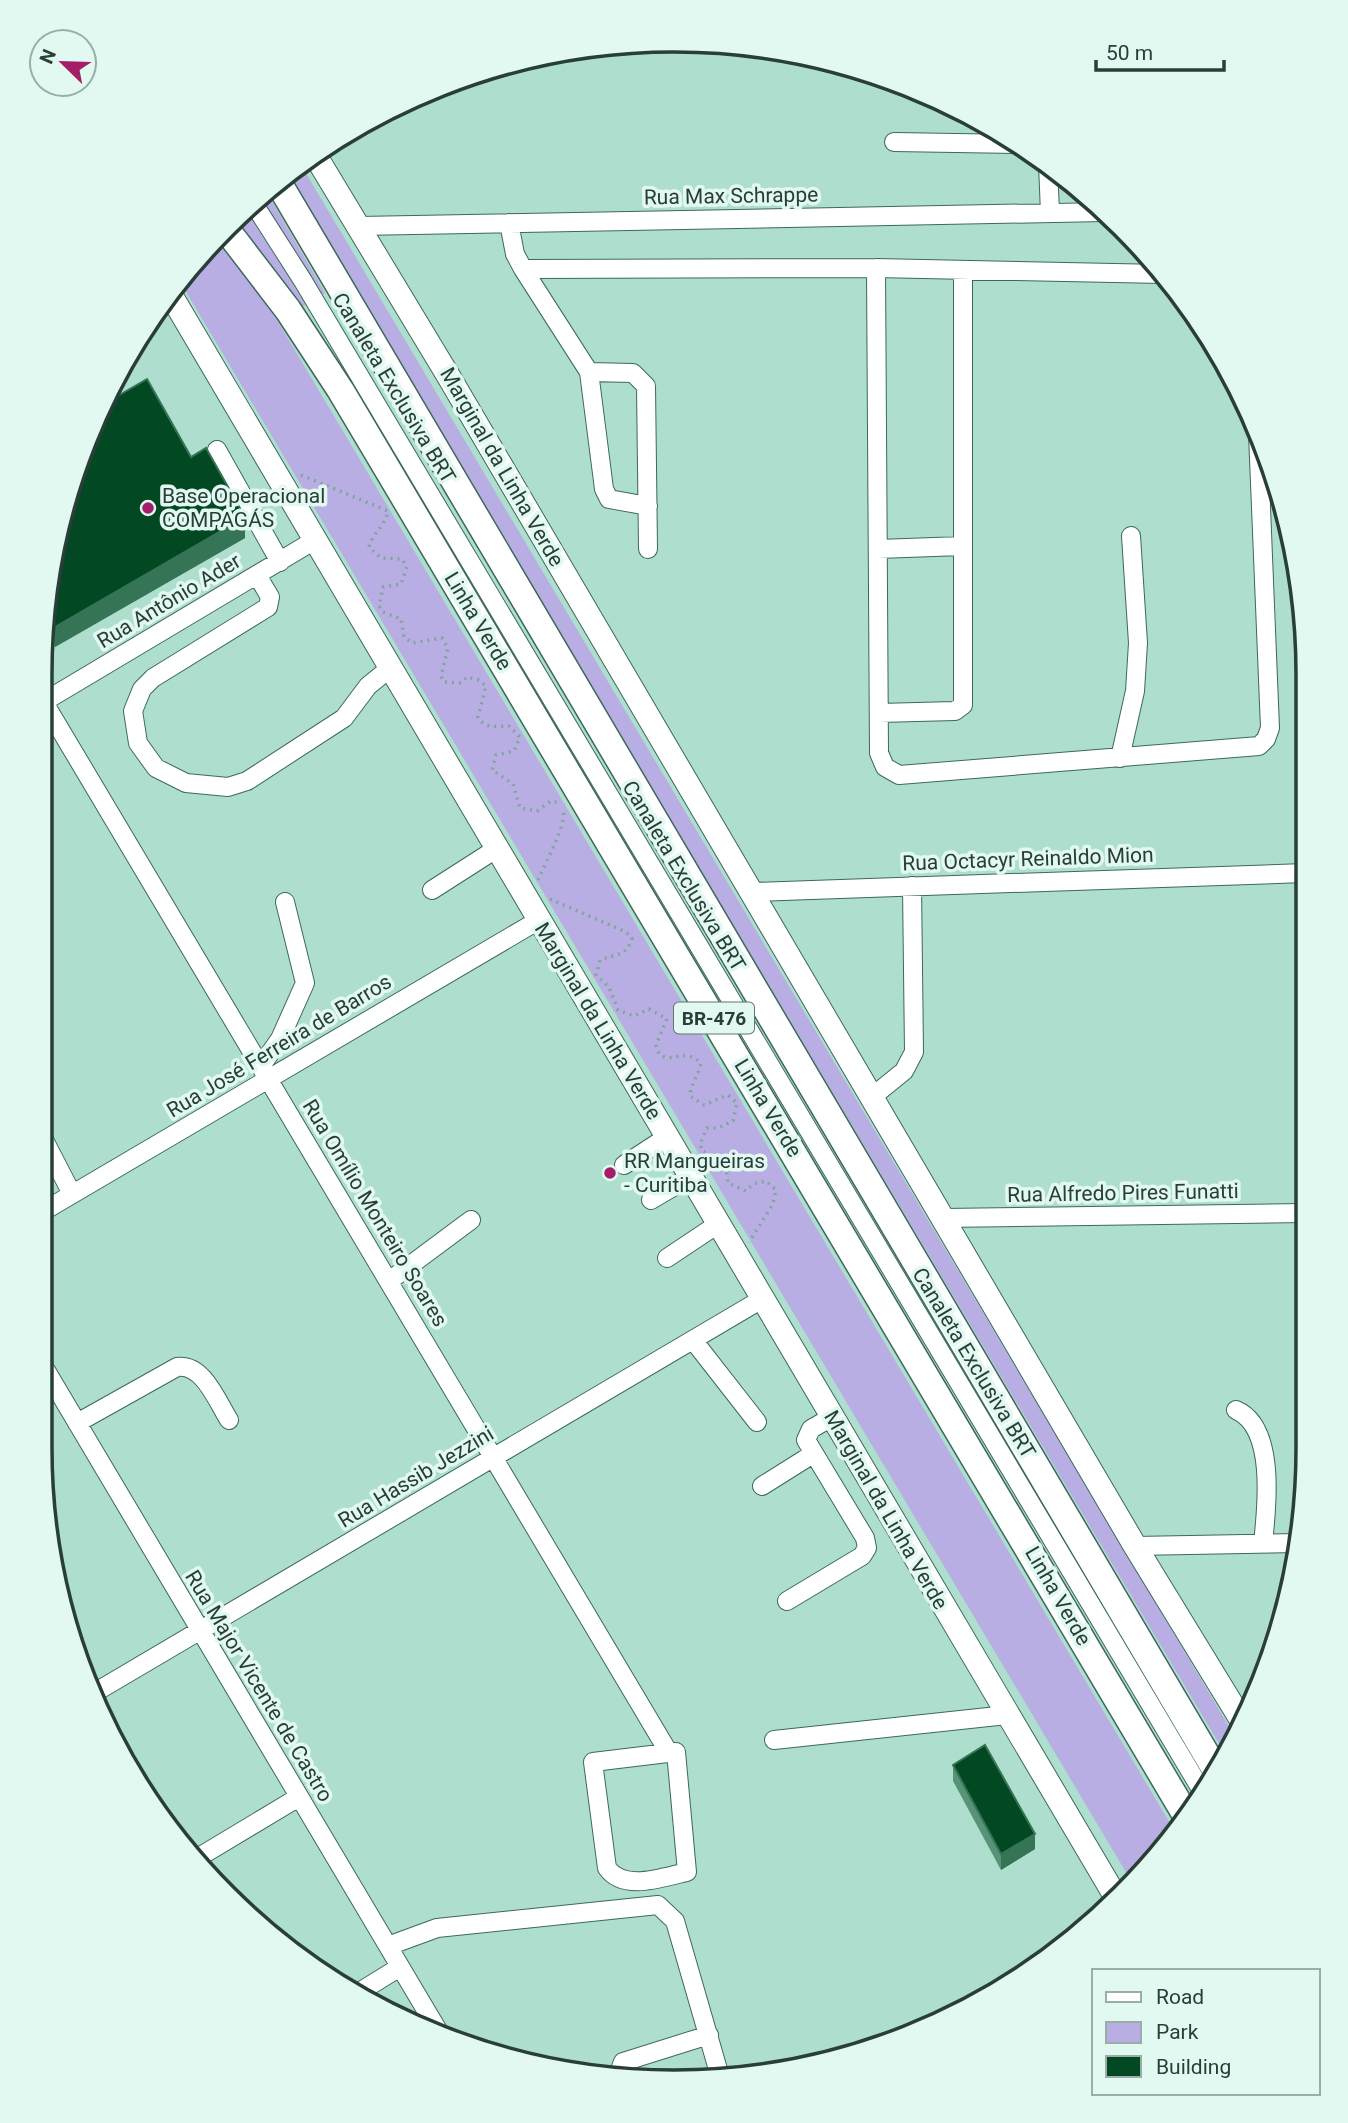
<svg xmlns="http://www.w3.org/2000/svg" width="1348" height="2123" font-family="Roboto,sans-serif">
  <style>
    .green { fill: #b8aee3 }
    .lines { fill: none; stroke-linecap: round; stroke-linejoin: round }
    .minor-casing { stroke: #3c695b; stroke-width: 20 }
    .major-casing { stroke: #3c695b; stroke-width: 25 }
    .highway-casing { stroke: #3c695b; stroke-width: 29 }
    .path { stroke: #80a69a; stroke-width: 3.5; stroke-dasharray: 2 5; stroke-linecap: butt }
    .minor { stroke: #fff; stroke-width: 18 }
    .major { stroke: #fff; stroke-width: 23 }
    .highway { stroke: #fff; stroke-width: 26 }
    .wall { fill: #589378 }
    .shaded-wall { fill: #357556 }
    .building { fill: #014823; stroke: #357556; stroke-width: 2 }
    .poi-dot { fill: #a41d67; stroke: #e1f9f0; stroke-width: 2.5 }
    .labels { text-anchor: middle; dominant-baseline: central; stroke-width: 7; stroke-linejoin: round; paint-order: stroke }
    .shield { fill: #e1f9f0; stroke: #61766f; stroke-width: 2 }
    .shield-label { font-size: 19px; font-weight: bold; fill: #2a3e38 }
    .street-label { font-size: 21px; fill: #2a3e38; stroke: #e1f9f0 }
    .poi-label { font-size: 21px; fill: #2a3e38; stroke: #e1f9f0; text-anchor: start }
    .rim { fill: none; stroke: #2a3e38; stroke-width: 3.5 }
  </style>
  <rect width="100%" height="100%" fill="#aedece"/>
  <path class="green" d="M301,165L1234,1735L1224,1752L288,175Z
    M266,191L325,293L322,295L259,195Z
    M246,209L306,305L302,307L235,220Z
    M216,240L271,310L1177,1835L1130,1879L179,280Z"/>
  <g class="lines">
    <defs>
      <path id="minor" d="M894,142L1017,144
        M1048,164L1050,213
        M252,201L303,281L1202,1791
        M509,223L515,254L523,269L589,372L604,489L609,499L648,506
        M359,226L1104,212
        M876,268L879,753L885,767L899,775L1259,746L1266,739L1270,728L1258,434
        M523,269L876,268L1163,274
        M589,372L633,373L646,386L648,549
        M217,450L280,562
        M878,549L962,546
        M257,575L270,597L268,607L153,678L142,689L133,711L138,743L156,768L186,783L228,787L247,781L344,718L368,686L390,668
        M45,701L315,540
        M45,704L669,1753
        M879,713L955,711L963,705V270
        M1120,758L1135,691L1138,643L1131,536
        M432,890L496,849
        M752,892L1305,873
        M261,1066L280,1039L305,983L285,902
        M872,1097L904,1071L914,1052L912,886
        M42,1136L72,1194
        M624,1165L667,1137
        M651,1200L690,1177
        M42,1212L539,920
        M943,1218L1304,1213
        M667,1258L718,1224
        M389,1281L471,1220
        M693,1340L757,1422
        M41,1362L439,2032
        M1236,1410C1276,1427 1267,1507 1263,1543
        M77,1423L177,1367C203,1363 217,1401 229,1420
        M762,1486L813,1454
        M1135,1546L1299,1543
        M787,1601L862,1556L867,1548L865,1538L806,1440L811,1429L832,1417
        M94,1693L762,1299
        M774,1740L1007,1715
        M676,1752L687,1872C663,1877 624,1892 607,1868L593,1762Z
        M199,1857L299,1797
        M388,1946L437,1928L658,1905L675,1921L719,2073
        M361,1991L400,1967
        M623,2079L620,2070L623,2062L709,2035"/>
      <path id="major" d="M315,155L449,377L1135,1546L1242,1721
        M169,292L1114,1894"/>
      <path id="highway" d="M278,182L1215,1769
        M226,229L288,310L341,391L1187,1817"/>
    </defs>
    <use href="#minor" class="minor-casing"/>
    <use href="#major" class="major-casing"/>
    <use href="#highway" class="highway-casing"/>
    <path class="path" d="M301,475L388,511C385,527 373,532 369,547L381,558L402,559L407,567L401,584L383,587L379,606L383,612L401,619L404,637L412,643L442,638L448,648L441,676L444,682L461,683L467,677L479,680L486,686L478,717C485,730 497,726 509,726L520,737L514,751L496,755L492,770L513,784L520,808L537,811L551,801L561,803
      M538,880C544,865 568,823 563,810
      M550,899L626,932L632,938C627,956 616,954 600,960L596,975L609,987L618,1010L634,1016L649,1009L667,1019L656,1045L659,1054L666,1058C681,1057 688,1051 701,1063C699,1075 690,1084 690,1096L704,1105L728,1095L737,1103L733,1121L718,1128H707L700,1144L702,1151L725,1161L728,1183L746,1191L753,1184L766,1181L776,1190L773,1204L749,1242"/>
    <use href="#minor" class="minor"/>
    <use href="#major" class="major"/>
    <use href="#highway" class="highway"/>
  </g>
  <path class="wall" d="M191,457L245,538L55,647L45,630L46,592Z
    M953,1765L1035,1849L1001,1870L953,1781Z"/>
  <path class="shaded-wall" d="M245,517V538L55,647V627Z
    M1035,1834V1849L1001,1870V1854Z"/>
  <path class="building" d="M147,379L191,457L206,448L245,517L55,627L46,610V592L89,431L104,404Z
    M985,1745L1035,1834L1001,1854L953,1765Z"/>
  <g class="poi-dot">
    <circle cx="148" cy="508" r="7"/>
    <circle cx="610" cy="1173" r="7"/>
  </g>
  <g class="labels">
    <rect class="shield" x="674" y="1002.5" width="80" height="31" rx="5"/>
    <g class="shield-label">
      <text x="714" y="1018">BR-476</text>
    </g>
    <g class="street-label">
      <text transform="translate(731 196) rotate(-1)">Rua Max Schrappe</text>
      <text transform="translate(394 388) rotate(59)">Canaleta Exclusiva BRT</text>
      <text transform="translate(502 467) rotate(60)">Marginal da Linha Verde</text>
      <text transform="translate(169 601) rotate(-31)">Rua Antônio Ader</text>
      <text transform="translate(478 621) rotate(59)">Linha Verde</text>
      <text transform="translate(1028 859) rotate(-2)">Rua Octacyr Reinaldo Mion</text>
      <text transform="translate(684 876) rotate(59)">Canaleta Exclusiva BRT</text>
      <text transform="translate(598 1021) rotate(59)">Marginal da Linha Verde</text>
      <text transform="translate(279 1046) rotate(-31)">Rua José Ferreira de Barros</text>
      <text transform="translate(768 1108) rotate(59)">Linha Verde</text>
      <text transform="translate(1123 1193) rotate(-1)">Rua Alfredo Pires Funatti</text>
      <text transform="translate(375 1213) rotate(59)">Rua Omílio Monteiro Soares</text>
      <text transform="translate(974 1363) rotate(59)">Canaleta Exclusiva BRT</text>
      <text transform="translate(416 1477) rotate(-31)">Rua Hassib Jezzini</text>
      <text transform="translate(886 1510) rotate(60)">Marginal da Linha Verde</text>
      <text transform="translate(1058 1596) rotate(60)">Linha Verde</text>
      <text transform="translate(259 1686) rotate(59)">Rua Major Vicente de Castro</text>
    </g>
    <g class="poi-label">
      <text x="162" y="496">Base Operacional<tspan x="162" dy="24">COMPAGÁS</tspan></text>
      <text x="624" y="1161">RR Mangueiras<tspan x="624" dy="24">- Curitiba</tspan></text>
    </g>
  </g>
  <path d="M0 0H1348V2123H0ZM674 52H674A622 622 0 0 1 1296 674V1448A622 622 0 0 1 674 2070H674A622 622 0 0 1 52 1448V674A622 622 0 0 1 674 52Z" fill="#e1f9f0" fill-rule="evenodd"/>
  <path class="rim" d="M674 52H674A622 622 0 0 1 1296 674V1448A622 622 0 0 1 674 2070H674A622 622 0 0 1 52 1448V674A622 622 0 0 1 674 52Z"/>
  <rect x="1092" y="1969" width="228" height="126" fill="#e1f9f0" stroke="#98aea6" stroke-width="2"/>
  <rect x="1106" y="1992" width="35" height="10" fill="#ffffff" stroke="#98aea6" stroke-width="2"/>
  <text x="1156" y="2004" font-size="21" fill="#2a3e38">Road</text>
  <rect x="1106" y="2022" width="35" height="21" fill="#b8aee3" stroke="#98aea6" stroke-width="2"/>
  <text x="1156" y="2039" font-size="21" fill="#2a3e38">Park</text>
  <rect x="1106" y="2056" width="35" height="21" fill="#014823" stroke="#98aea6" stroke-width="2"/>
  <text x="1156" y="2074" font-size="21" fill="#2a3e38">Building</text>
  <g transform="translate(63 63) rotate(293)"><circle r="33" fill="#e1f9f0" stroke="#98aea6" stroke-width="2"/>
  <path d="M0-5L12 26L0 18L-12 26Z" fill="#a41d67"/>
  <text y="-10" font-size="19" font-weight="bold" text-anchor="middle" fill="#2a3e38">N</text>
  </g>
  <path d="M1096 60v10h128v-10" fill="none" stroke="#2a3e38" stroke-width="3.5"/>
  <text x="1106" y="60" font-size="21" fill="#2a3e38" stroke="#e1f9f0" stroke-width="5" paint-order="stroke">50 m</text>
</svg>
